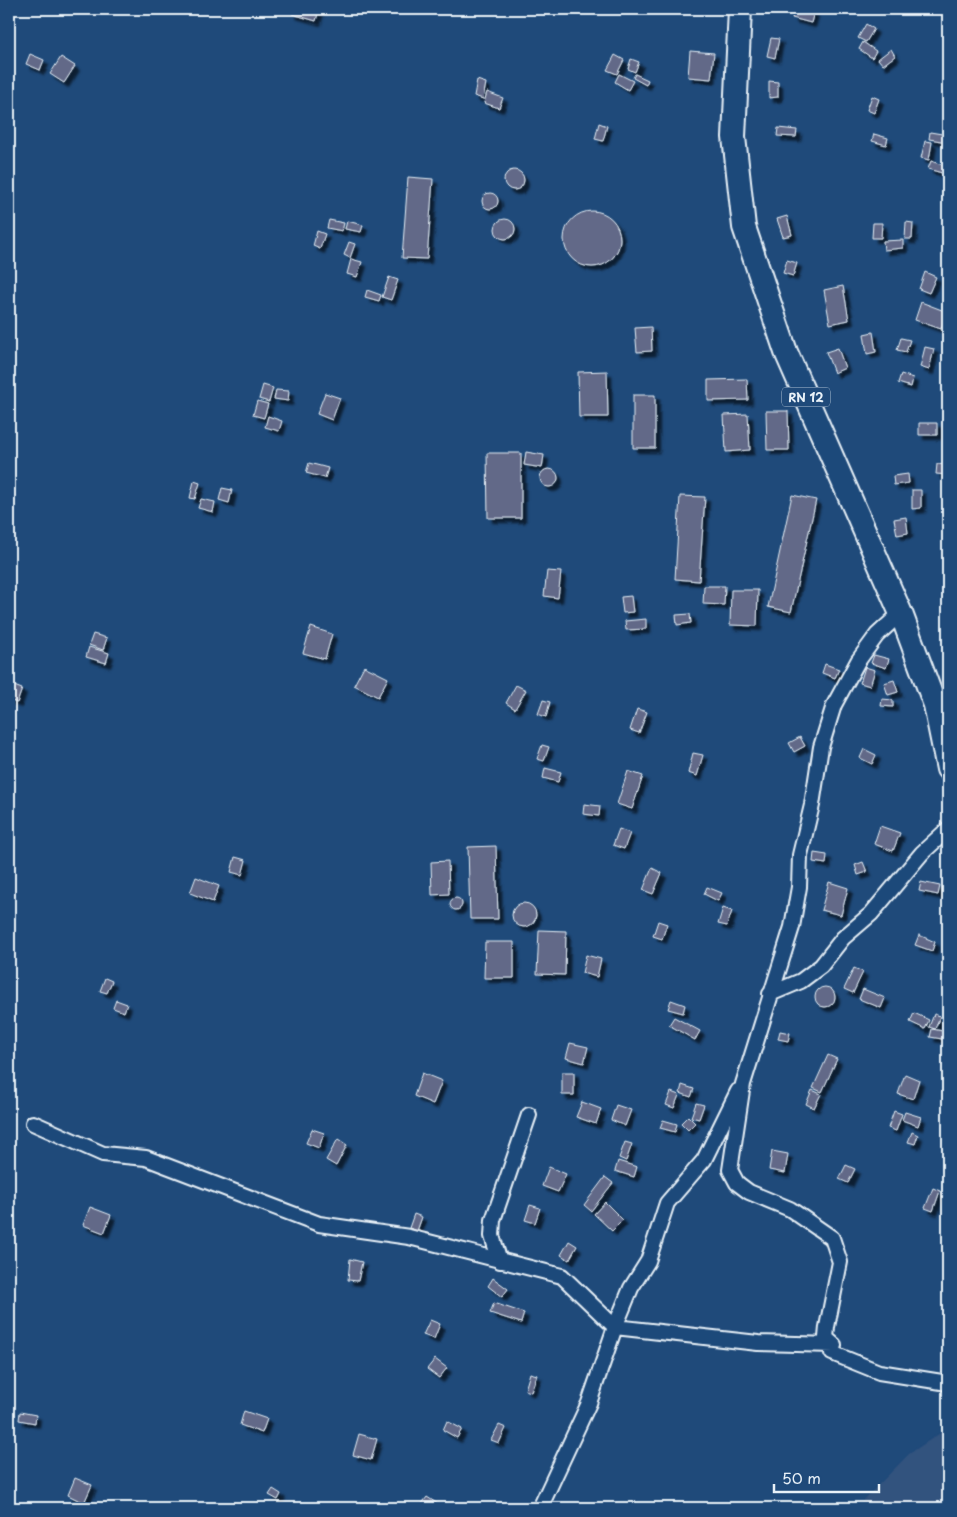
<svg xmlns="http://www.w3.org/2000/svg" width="957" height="1517" font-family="'Playpen Sans',sans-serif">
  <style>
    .built { fill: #33537e }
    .building { fill: #626988; stroke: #e8f1f8; filter: url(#shadow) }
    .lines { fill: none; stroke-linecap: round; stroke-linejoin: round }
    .street-casing { stroke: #e8f1f8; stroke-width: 18 }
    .primary-casing { stroke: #e8f1f8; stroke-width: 26 }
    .street { stroke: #1f4a7a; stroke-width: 14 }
    .primary { stroke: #1f4a7a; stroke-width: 22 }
    .labels { text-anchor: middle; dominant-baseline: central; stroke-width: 5; stroke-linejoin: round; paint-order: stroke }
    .shield { fill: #1f4a7a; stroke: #acbfd2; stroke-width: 1 }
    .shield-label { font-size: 12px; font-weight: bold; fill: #e8f1f8 }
  </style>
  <defs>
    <filter id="shadow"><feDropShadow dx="4.5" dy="4.5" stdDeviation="1" flood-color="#0009"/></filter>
  </defs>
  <rect width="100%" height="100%" fill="#1f4a7a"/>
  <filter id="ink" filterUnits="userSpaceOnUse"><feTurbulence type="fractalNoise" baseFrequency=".02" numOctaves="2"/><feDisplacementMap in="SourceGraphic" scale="10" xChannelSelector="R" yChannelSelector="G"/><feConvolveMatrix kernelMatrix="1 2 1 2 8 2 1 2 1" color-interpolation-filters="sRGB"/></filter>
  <g filter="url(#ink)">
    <path class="built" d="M948,1428V1508H856L909,1454Z"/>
    <path class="building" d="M294,9H319L316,21L292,14Z
      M795,9L814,12L811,23L792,18Z
      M866,24L874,29L866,42L858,38Z
      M771,38L779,39L775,58L767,56Z
      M863,42L876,51L872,58L859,49Z
      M891,49L895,56L883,65L878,59Z
      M690,51L714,53L711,79L688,77Z
      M30,54L44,60L40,70L26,64Z
      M615,55L624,60L617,74L607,70Z
      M61,57L75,66L64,83L50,74Z
      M631,59L639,62L635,72L628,69Z
      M619,74L633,81L628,90L615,82Z
      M635,74L648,80L646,85L633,78Z
      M477,80L486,83L483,99L474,96Z
      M769,81L778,82V97L769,98Z
      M487,92L503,98L499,108L484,103Z
      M872,96L879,99L874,113L867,110Z
      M599,123L607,126L603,141L595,139Z
      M778,128L797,130L796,137L777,136Z
      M930,132L948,135L947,142L929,139Z
      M874,134L888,138L886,145L872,141Z
      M925,141L932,142L929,160L921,158Z
      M931,161L945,166L942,173L928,169Z
      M504 180a10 10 0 1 1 20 0a10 10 0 1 1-20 0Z
      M408,177L433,179L427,259L402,258Z
      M482 201a8 8 0 1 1 16 0a8 8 0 1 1-16 0Z
      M564 239a28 28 0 1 1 56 0a28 28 0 1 1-56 0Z
      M787,216L792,235L783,237L777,219Z
      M495 229a10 10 0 1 1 20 0a10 10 0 1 1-20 0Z
      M329,220L344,223L342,231L327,228Z
      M347,221L363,225L361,232L345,229Z
      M906,222L913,223L912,239H905Z
      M873,223H882L881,238H872Z
      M317,231L325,234L320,249L313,246Z
      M903,240V248L884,250L883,241Z
      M349,242L355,244L350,258L344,255Z
      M351,259L362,262L357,277L347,274Z
      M787,260L797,263L793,276L783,273Z
      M925,272L936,277L929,293L919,289Z
      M389,277L398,280L391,300L382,297Z
      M843,286L849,320L830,324L824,290Z
      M367,290L381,295L379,301L365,297Z
      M921,302L947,312L941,329L915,320Z
      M651,327L652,351L637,352L635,328Z
      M873,332L876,352L867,354L864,334Z
      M901,338L910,340L906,352L897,350Z
      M925,347L934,349L929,370L920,367Z
      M838,348L845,368L834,373L826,352Z
      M607,371L608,417H579L578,372Z
      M901,374L913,378L911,387L898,383Z
      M747,379L748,400L708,401V380Z
      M263,385L273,388L269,402L259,399Z
      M276,390L289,391L288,401L274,399Z
      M325,393L340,398L332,420L317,414Z
      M633,395H655V448H633Z
      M257,401L268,404L264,418L253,415Z
      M766,411H788L789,450H767Z
      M748,414L750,450L726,452L724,415Z
      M268,416L282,421L279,431L265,427Z
      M919,423H937V435H919Z
      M526,452L544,455L542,468L524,465Z
      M487,453H521V518H488Z
      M309,463L328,468L325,478L306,473Z
      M937,464L948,465V475L936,474Z
      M540 478a9 9 0 1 1 18 0a9 9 0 1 1-18 0Z
      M908,474L909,483L894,485L893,476Z
      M194,481L200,483L195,499L190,498Z
      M222,488L232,490L229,503L219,500Z
      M912,490H921V508L912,509Z
      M792,495L816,500L791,612L768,607Z
      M680,496L705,497L699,581L675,579Z
      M201,499L215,502L213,512L198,508Z
      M906,517L908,533L897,535L894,519Z
      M547,571L561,572L558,598L544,596Z
      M704,586H725L724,605L703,604Z
      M731,590H758L757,626L730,625Z
      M631,596L633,612L623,613L621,597Z
      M690,614L691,623L677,625L676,615Z
      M646,619V629L626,630L625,621Z
      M311,627L332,634L325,659L303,653Z
      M93,634L107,638L103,650L89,645Z
      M89,647L109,653L106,663L86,657Z
      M874,655L889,659L886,668L871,663Z
      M825,664L839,669L835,678L822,673Z
      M364,666L388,678L378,697L354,685Z
      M865,667L875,670L870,686L860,683Z
      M894,680L898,692L888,695L884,683Z
      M9,684L22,689L17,703L9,700Z
      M516,685L526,690L515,709L506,703Z
      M882,699L893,700V707L881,706Z
      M543,700L550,702L546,717L538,714Z
      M637,709L647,712L639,733L630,730Z
      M800,737L805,746L794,752L789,743Z
      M542,745L549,747L544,761L537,759Z
      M864,749L876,755L872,764L860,758Z
      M693,753L703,755L697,776L688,773Z
      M545,768L561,772L558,782L543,778Z
      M628,771L643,776L632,809L617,804Z
      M584,804L600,806L599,816L583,814Z
      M880,826L900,833L893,851L874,844Z
      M619,829L630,833L624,849L613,845Z
      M496,846L498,919H470L468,847Z
      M814,853L827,855L826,864L813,862Z
      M235,857L246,860L242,875L231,872Z
      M448,861L449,894L432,895L431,862Z
      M863,862L867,872L858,875L855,865Z
      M652,868L662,873L653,894L643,890Z
      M196,877L219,886L213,902L190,893Z
      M829,882L848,888L841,915L821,910Z
      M921,882L940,886L938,895L919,891Z
      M707,887L722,893L718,901L704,894Z
      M450 904a6 6 0 1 1 12 0a6 6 0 1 1-12 0Z
      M512 915a12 12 0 1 1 24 0a12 12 0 1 1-24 0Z
      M723,908L732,911L727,926L718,924Z
      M658,921L667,924L662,939L653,936Z
      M539,930L566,931L565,975L537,974Z
      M919,935L935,942L932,951L915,945Z
      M485,942H514V978H484Z
      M586,955L601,959L597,977L582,973Z
      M854,968L863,972L853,993L844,989Z
      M105,978L112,981L107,993L100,991Z
      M815 997a10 10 0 1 1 20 0a10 10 0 1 1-20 0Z
      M863,989L885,998L881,1008L859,999Z
      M116,1000L127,1004L124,1012L113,1008Z
      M671,1000L685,1005L683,1013L668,1009Z
      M914,1013L929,1020L925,1029L910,1022Z
      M934,1014L940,1016L935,1029L929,1027Z
      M674,1017L700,1031L695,1040L669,1025Z
      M932,1029L948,1032V1040L930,1037Z
      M780,1031L790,1033L788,1041L778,1039Z
      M570,1043L588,1047L584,1063L566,1058Z
      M828,1055L837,1059L822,1092L813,1088Z
      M562,1072H574V1095H562Z
      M422,1073L442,1081L433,1104L414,1096Z
      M905,1074L919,1080L913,1099L898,1094Z
      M682,1085L694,1089L691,1097L680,1093Z
      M812,1090L821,1094L814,1108L806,1104Z
      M671,1092L679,1095L674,1108L666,1105Z
      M582,1102L601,1109L596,1124L576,1117Z
      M696,1103L704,1105L699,1119L691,1117Z
      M616,1105L631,1110L625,1126L611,1120Z
      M894,1111L902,1114L896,1131L888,1128Z
      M905,1112L921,1117L918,1126L902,1120Z
      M688,1116L695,1123L688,1130L681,1123Z
      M663,1120L677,1124L675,1132L660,1128Z
      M312,1129L324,1133L319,1148L306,1143Z
      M912,1132L918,1135L915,1144L908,1142Z
      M338,1139L347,1145L336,1166L326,1160Z
      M625,1142L632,1144L626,1161L619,1158Z
      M772,1151L788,1154L785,1173L769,1170Z
      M618,1161L637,1167L634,1177L615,1171Z
      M846,1165L855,1169L848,1183L839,1179Z
      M549,1167L566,1174L558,1192L542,1186Z
      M605,1177L613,1183L591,1211L584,1205Z
      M933,1188L940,1191L933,1211L925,1208Z
      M605,1202L623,1220L612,1231L594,1214Z
      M530,1205L540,1208L535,1223L525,1220Z
      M90,1207L111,1215L104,1233L83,1225Z
      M414,1214L422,1217L417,1231L409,1228Z
      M569,1241L577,1246L569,1260L561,1255Z
      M350,1259L362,1262L358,1281L348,1280Z
      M493,1278L508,1289L502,1297L488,1286Z
      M494,1303L524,1313L521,1323L490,1313Z
      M430,1320L440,1324L434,1339L423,1335Z
      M435,1359L447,1368L439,1378L427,1369Z
      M530,1373L537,1375L531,1392L525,1390Z
      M244,1411L267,1419L262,1433L240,1425Z
      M20,1412L36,1415L35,1423L19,1420Z
      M447,1421L462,1429L457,1438L443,1430Z
      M499,1425L506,1428L499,1443L491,1440Z
      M359,1434L377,1439L371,1460L353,1455Z
      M75,1478L92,1485L84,1503L68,1495Z
      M273,1489L281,1494L278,1500L269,1495Z
      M427,1497L438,1504L434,1508H425L421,1505Z"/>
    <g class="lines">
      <defs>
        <path id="street" d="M901,613L877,635L858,661L834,705L821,747L812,805L800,855L799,887L792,927L743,1084L730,1170L737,1183L749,1192L790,1209L832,1238L840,1262L827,1327L826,1338L834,1345L832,1353L879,1372L948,1383
          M770,994L801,981L821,966L843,938L871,914L922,853L948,829
          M33,1123L103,1154L146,1158L319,1224L409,1237L562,1276L615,1327L758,1343L834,1345
          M500,1261L492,1236L493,1220L529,1115
          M540,1508L589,1403L615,1327L631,1288L648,1261L667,1203L704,1160L738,1091"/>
        <path id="primary" d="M740,9L734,137L744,227L786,352L902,616L935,705L948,769"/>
      </defs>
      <use href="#street" class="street-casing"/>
      <use href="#primary" class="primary-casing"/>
      <use href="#street" class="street"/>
      <use href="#primary" class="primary"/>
    </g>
  </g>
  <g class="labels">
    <rect class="shield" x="782" y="387.5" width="48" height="19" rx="4"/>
    <g class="shield-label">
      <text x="806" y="397">RN 12</text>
    </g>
  </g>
  <rect width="957" height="1517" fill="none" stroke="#1f4a7a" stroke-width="30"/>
  <rect x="15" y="15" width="927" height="1487" fill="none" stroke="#e8f1f8" stroke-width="2" filter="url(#ink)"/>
  <path d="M774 1484v8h105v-8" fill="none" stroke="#e8f1f8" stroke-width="2.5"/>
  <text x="782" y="1484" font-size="15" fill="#e8f1f8" stroke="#1f4a7a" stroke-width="4" paint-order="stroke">50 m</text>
</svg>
